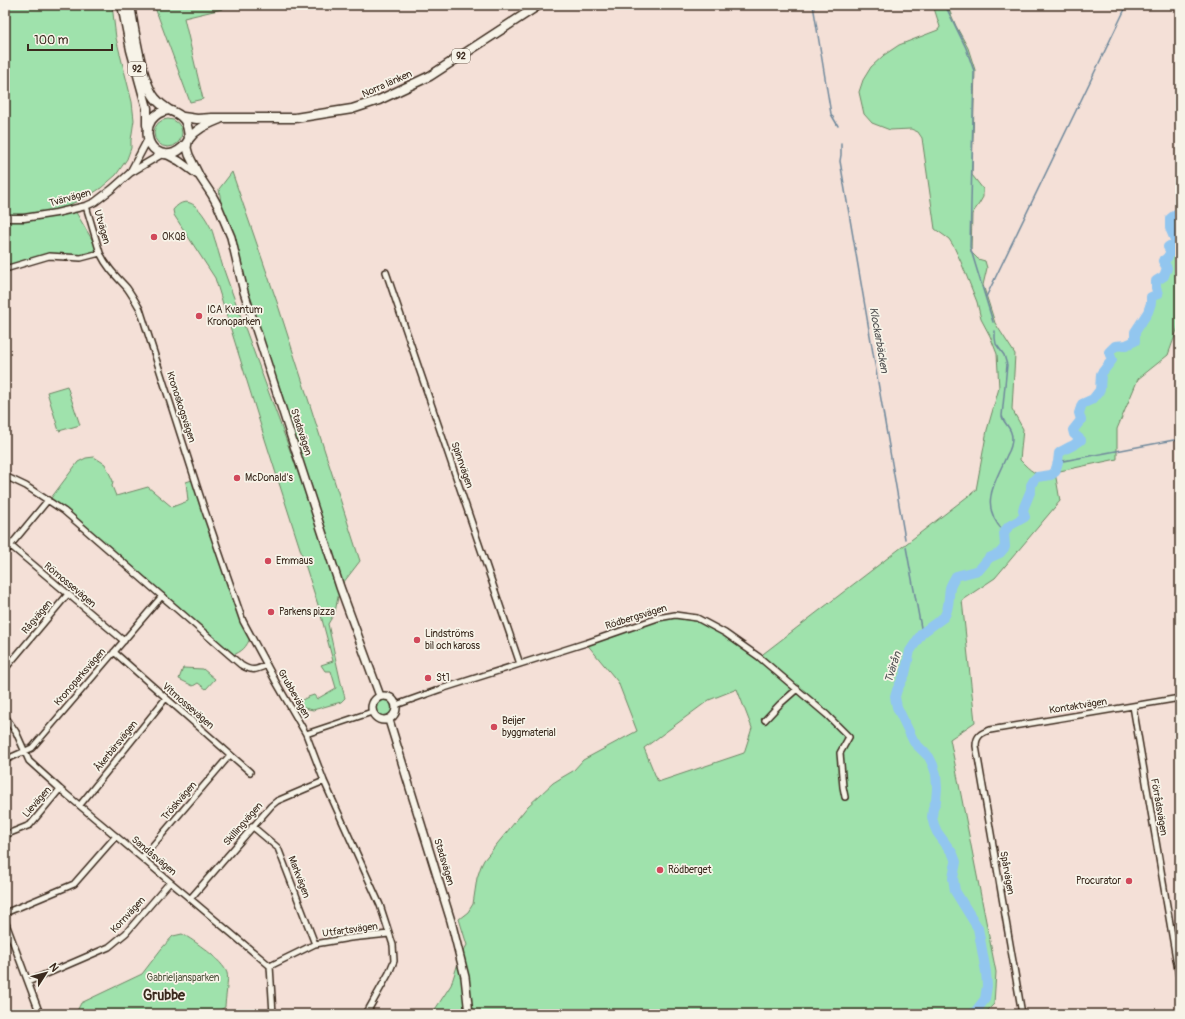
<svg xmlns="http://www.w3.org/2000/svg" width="1185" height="1019" font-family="Pangolin,sans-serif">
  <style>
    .green { fill: #9fe2ac; stroke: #6d8665; fill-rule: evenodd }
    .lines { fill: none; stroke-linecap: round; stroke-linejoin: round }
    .stream { stroke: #6f889b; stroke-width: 1.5 }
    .river { stroke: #92c6ef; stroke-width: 10 }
    .minor-casing { stroke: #3b2a1e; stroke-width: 8 }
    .tertiary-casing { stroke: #3b2a1e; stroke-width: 9 }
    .secondary-casing { stroke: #3b2a1e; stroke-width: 10 }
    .trunk-casing { stroke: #3b2a1e; stroke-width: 11 }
    .minor { stroke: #f7f3e8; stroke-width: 5 }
    .tertiary { stroke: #f7f3e8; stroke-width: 6 }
    .secondary { stroke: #f7f3e8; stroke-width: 7 }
    .trunk { stroke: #f7f3e8; stroke-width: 8 }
    .poi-dot { fill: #d1495b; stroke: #f7f3e8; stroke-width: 1.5 }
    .labels { text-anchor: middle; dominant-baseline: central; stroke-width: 3.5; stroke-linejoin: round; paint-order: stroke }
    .shield { fill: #f7f3e8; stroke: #73665b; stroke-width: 1 }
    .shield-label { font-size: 9px; font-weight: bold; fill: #3b2a1e }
    .street-label { font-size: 10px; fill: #3b2a1e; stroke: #f7f3e8 }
    .poi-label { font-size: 10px; fill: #3b2a1e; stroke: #f7f3e8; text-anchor: start }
    .park-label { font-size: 10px; fill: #545842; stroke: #f7f3e8 }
    .water-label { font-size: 11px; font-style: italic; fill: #515152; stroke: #f7f3e8 }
    .district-label { font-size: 14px; font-weight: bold; fill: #3b2a1e; stroke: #f7f3e8 }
  </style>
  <rect width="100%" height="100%" fill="#f4e0d7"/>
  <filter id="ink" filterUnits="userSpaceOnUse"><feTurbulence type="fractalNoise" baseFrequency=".025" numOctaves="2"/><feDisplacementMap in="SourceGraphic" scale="8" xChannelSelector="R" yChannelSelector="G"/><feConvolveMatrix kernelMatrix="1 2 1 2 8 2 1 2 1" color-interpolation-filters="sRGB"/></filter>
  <g filter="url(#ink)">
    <path class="green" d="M5,5H112L116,38L132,102L134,120L131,140V148L127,159L116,175L101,188L87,197L71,204L100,253L93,256H59L5,269Z
      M154,5H221L222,9L184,18L203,99L190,102Z
      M933,5H947L956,26L968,48L975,70L972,175L983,189V197L979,204L972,214L971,252L978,259L985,261L987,268L983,285L995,323L1015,354L1012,409L1023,429L1020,460C1031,471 1035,476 1051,475C1057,469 1058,462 1059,453C1065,448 1074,446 1080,440L1074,434L1073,430L1081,420L1079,413L1082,404L1093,399L1100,390L1101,374L1112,360L1109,352L1115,346L1126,345L1135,341V332L1148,312L1151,303V297L1158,294L1156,288V281L1164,276L1167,268L1163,261L1167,258L1171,252L1168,247L1175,242L1170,228V219L1180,211V322L1168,355L1138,379L1117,429V459L1055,472L1060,501L995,578L962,600L975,722L950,739L996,972L994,1004L984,1014H432L451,985L460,957L467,945L459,919L468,912L473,904L477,878L481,866L484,860L528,806L553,783L561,778L573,771L583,760L637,731L618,682L586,643L675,615L697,618L759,657L976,490L987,430L999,388L997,354L990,336L981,319L977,302L961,262L954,247L949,239L935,229L922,138L918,132L911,129L890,130L872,123L864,114L859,92L863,80L871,67L884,55L899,45L938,30L940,27ZM737,689L752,728L744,753L658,782L644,748L709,700Z
      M154 133a14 14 0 1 1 28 0a14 14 0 1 1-28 0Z
      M232,172L277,302L360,561L340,587L335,612L328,624C334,649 338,674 345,698L341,702L313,710L300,707L298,702L308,697L314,695L317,699L336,688L331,671H325L321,665L333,661L319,608L264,436L215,278L174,215L173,210C189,190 203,213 211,228C213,232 214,238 216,243C219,254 222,265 226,276L335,573L244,292L226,217L221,203L219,189Z
      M67,386L80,425L59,431L47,392Z
      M94,457L105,464L113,481L112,486L116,496L148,487L172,507L188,501L186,482L195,479L251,636C246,648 243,651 231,656L51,498L78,462L86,458Z
      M183,668L203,669L215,679L206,689L198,683L193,686L179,679Z
      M373 708a10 10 0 1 1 20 0a10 10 0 1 1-20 0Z
      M182,934C194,940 223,961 227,973C229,978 225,1001 225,1007L214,1014H78L77,1011L81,1003L142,974L162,948L173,936Z"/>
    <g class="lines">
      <path class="stream" d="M813,5L831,114L838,126
        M945,5L966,48L974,71L970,247L993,322
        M841,143V155L840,161L905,539
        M986,297L1127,5
        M995,331V338L996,344L1004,355L1007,365L1002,416C1004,425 1012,427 1012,438C1012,444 1010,450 1007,455C995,483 978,505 1004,532
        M1058,462L1174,440L1180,442
        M906,547L922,633"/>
      <path class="river" d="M971,1014L975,1012L985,999L987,986L986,972L978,928L955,891L953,878L956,862L953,854L937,832L934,825L932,817L933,808L936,801L937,788L936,774L933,765L929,757L914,742L897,707L895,697L897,690L905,674L910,651L922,633L944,617C950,608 948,598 950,588C951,584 954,580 956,576L979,570L989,558L1000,553L1005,547L1004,532L1009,526L1025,517L1023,511L1024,507L1031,490V485L1034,480L1037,477L1051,475L1055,472L1058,462L1059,453C1066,448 1074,446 1081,440L1074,434L1073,430L1081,420L1079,413L1082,404L1093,399L1100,390L1101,374L1112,360L1109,352L1115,346L1126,345L1135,341V332L1148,312L1151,303V297L1158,294L1156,288V281L1164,276L1167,268L1163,261L1167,258L1171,252L1168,247L1176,242L1170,228V219L1180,211"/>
      <defs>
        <path id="minor" d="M86,206L100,253C108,269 116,276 127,288C132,295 136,302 140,309L204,508L243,621L276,682L306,734L324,781L380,905L393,945L394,961L389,973L366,1014
          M5,269L49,256L81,258L100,253
          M386,272L520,664
          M5,476L26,486L64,511L241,665C252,672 256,670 267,665
          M5,544L11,546L124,641
          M5,552L48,500
          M114,652L250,772
          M5,669L68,594
          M396,705L441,689L586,643L658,618L675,615L697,618L725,633L759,657L827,715L849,737L840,753L843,787L845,797
          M1133,706L1180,982
          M5,716L16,732L29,761L60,789L270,966L273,1014
          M765,720L780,704L797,689
          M306,734L372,712
          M5,760L32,748L162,596
          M80,805L166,698
          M252,826L278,848L315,944
          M5,835L30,825L60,789
          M142,858L230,755
          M190,899L271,806L277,801L324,781
          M5,913L74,884L116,836
          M5,921L40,1014
          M270,966L315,944L350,938L389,934
          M28,982L109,947L126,933L170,882
          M1022,1014L976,746C976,736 981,733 990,730L1180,698"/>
        <path id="tertiary" d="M130,173L148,139
          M5,218H24L56,213L86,206L95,202L112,189L130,173L162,154"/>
        <path id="secondary" d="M188,142L187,148L189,155L200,177L212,195L218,206L231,237L244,292L340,587L380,696
          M166,154L179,161L198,175
          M372 708a12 12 0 1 1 24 0a12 12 0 1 1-24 0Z
          M389,720L451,921L465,977L469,1014"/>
        <path id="trunk" d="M122,5L131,50L147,108V125
          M130,5C134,28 141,80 155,98C159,103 164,107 169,110
          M169,110C185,116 188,122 189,139C186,145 181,150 174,153C145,162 135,115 169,110Z
          M183,117L197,119L212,118H295L352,109L379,100L430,76L539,5
          M189,139C197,128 208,124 220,119"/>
      </defs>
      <use href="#minor" class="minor-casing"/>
      <use href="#tertiary" class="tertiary-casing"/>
      <use href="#secondary" class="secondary-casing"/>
      <use href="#trunk" class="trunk-casing"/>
      <use href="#minor" class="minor"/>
      <use href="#tertiary" class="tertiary"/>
      <use href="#secondary" class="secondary"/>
      <use href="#trunk" class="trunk"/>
    </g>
  </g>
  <g class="poi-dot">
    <circle cx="154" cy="237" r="4"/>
    <circle cx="199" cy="316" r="4"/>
    <circle cx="237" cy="478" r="4"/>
    <circle cx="268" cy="561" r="4"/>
    <circle cx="271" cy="612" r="4"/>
    <circle cx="417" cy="640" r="4"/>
    <circle cx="428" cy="678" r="4"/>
    <circle cx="494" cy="727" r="4"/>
    <circle cx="660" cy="870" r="4"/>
    <circle cx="1129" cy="881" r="4"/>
  </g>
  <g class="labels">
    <g class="shield">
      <rect x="452" y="49" width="18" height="14" rx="3"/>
      <rect x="128" y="62" width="18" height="14" rx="3"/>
    </g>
    <g class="shield-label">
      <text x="461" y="56">92</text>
      <text x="137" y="69">92</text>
    </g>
    <g class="street-label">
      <text transform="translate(387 84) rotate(-24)">Norra länken</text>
      <text transform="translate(70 198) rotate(-15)">Tvärvägen</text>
      <text transform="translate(102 227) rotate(74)">Utvägen</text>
      <text transform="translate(181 407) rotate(72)">Kronoskogsvägen</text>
      <text transform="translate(301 432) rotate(72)">Stadsvägen</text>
      <text transform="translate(462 465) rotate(71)">Spinnvägen</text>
      <text transform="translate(70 585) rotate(40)">Römossevägen</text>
      <text transform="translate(37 617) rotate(-50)">Rågvägen</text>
      <text transform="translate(636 617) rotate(-17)">Rödbergsvägen</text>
      <text transform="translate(80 677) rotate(-49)">Kronoparksvägen</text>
      <text transform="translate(294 694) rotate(60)">Grubbevägen</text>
      <text transform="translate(188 706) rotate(41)">Vitmossevägen</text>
      <text transform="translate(1078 706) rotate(-9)">Kontaktvägen</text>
      <text transform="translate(116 746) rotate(-51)">Åkerbärsvägen</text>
      <text transform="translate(179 801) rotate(-49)">Tröskvägen</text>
      <text transform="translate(37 802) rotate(-49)">Lievägen</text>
      <text transform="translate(1159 807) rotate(80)">Förrådsvägen</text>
      <text transform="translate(243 824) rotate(-49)">Skillingvägen</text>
      <text transform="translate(154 856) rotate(40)">Sandåsvägen</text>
      <text transform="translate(444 862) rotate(73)">Stadsvägen</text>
      <text transform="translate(1007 873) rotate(80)">Spårvägen</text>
      <text transform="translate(299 877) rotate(69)">Markvägen</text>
      <text transform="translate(128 915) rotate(-47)">Kornvägen</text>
      <text transform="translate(350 930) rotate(-8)">Utfartsvägen</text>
    </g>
    <g class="poi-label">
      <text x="162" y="237">OKQ8</text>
      <text x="207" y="310">ICA Kvantum<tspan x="207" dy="12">Kronoparken</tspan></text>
      <text x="245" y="478">McDonald's</text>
      <text x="276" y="561">Emmaus</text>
      <text x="279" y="612">Parkens pizza</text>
      <text x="425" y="634">Lindströms<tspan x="425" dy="12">bil och kaross</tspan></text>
      <text x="436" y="678">St1</text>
      <text x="502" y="721">Beijer<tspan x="502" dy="12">byggmaterial</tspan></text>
      <text x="668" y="870">Rödberget</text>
      <text x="1121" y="881" text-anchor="end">Procurator</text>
    </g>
    <g class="park-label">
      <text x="183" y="978">Gabrieljansparken</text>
    </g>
    <g class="water-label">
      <text transform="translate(879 340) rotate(80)">Klockarbäcken</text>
      <text transform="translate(893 667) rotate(-72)">Tvärån</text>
    </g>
    <g class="district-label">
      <text x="164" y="995">Grubbe</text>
    </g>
  </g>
  <rect width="1185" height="1019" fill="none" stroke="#f7f3e8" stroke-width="20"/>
  <rect x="10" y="10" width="1165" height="999" fill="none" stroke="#3b2a1e" stroke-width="1.5" filter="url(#ink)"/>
  <g transform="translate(46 973) rotate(54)" stroke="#f7f3e8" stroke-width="3" paint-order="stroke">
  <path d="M0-3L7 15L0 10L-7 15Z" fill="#3b2a1e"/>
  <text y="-6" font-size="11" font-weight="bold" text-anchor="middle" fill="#3b2a1e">N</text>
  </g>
  <path d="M28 44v6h84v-6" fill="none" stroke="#3b2a1e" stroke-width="2"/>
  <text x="34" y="44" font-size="12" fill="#3b2a1e" stroke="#f7f3e8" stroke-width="3" paint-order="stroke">100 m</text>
</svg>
